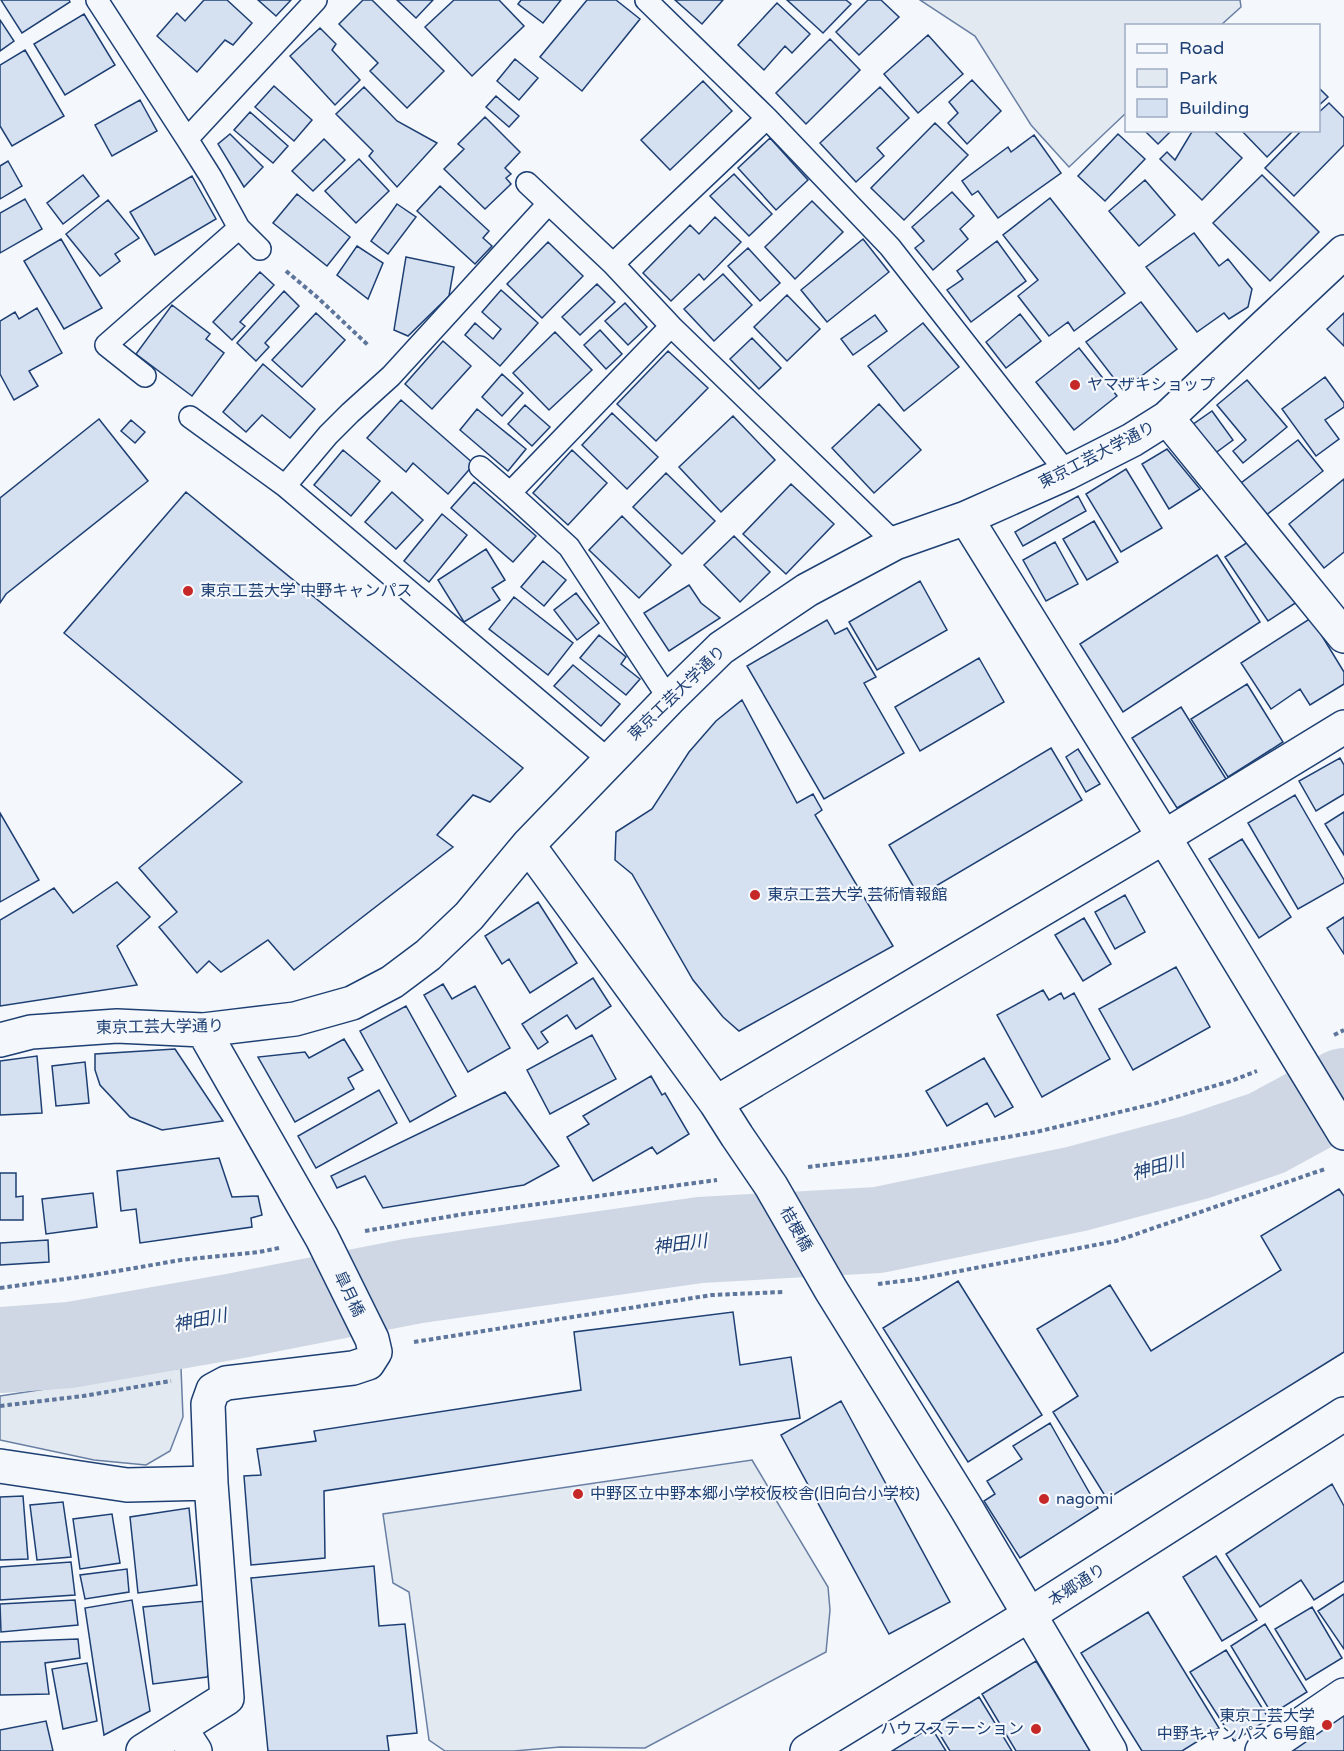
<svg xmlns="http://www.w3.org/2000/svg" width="1344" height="1751" font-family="'Varela Round','Noto Sans JP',sans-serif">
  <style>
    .green { fill: #e3e9f0; stroke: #687fa3; stroke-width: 1.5 }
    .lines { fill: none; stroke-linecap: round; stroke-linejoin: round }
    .river { stroke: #cfd7e4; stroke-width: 86 }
    .building { fill: #d5e0f0; stroke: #1d3f73; stroke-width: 1.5 }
    .service-casing { stroke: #1d3f73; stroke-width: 24 }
    .minor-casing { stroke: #1d3f73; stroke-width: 36 }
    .tertiary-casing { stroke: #1d3f73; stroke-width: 36 }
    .path { stroke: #5e769c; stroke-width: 4; stroke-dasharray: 4.5 3; stroke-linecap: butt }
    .service { stroke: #f4f7fb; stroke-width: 21 }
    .minor { stroke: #f4f7fb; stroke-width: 33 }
    .tertiary { stroke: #f4f7fb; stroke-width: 33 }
    .poi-dot { fill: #c62828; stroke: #f4f7fb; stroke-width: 2 }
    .labels { text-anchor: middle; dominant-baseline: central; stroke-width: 4.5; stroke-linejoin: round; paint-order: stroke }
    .poi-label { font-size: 16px; fill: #1d3f73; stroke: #f4f7fb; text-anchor: start }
    .street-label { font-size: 16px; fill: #1d3f73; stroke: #f4f7fb }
    .water-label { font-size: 18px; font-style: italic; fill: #1d3f73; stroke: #f4f7fb }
  </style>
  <rect width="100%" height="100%" fill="#f4f7fb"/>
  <path class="green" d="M920,0H1240L1241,7L1221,25L1126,26V113L1069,167L1031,125L975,36Z
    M181,1368L183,1417L170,1451L146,1465L94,1460L0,1440V1396Z
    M752,1460L828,1587L830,1610L826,1652L645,1748L560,1747L514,1751H445L429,1740L409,1592L393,1583L383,1514Z"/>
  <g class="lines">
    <path class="river" d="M0,1350L70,1345L235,1316L413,1281L700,1240L878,1230L1076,1189L1196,1157L1267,1133L1344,1091"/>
  </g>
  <path class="building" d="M1,0H69L70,2L22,33Z
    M204,0H227L252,23L233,45L225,40L197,72L157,36L177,13L185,21Z
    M258,0H291L276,16Z
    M363,0H372L444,71L407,108L370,71L378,63L339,24Z
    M397,0H433L416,18Z
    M454,0H499L524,26L472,76L425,27Z
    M521,0H561L543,23L518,4Z
    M587,0H616L640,19L582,91L540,57Z
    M675,0H723L702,24Z
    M787,0H846L851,4L823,33Z
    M868,0H881L899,17L859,55L836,32Z
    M777,3L810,34L792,53L785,46L764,70L738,45Z
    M84,14L115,65L65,95L34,44Z
    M0,20L14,41L0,51Z
    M320,28L336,44L332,50L360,80L335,105L290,56Z
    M928,35L963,74L918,113L884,74Z
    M830,39L860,70L806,124L776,93Z
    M25,50L64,116L12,146L0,126V65Z
    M515,59L538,78L519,100L497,81Z
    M972,80L1001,111L967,144L948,123L958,113L949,102Z
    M703,81L732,111L670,170L641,140Z
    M274,86L312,120L294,141L255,107Z
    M364,87L397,121L437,143L397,187L369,156L373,151L336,114Z
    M880,87L909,118L877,148L884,156L856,182L820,143Z
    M1318,87L1328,97L1318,106Z
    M496,96L519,116L509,127L486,107Z
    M140,100L157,131L112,156L95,125Z
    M1329,103L1344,118V145L1294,196L1265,168L1302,130H1318V113Z
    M250,112L288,146L273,163L234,130Z
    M485,117L520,152L505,168L511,174L506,178L511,184L485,209L444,169L464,149L458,144Z
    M935,123L968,155L904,220L871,188Z
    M1144,130H1172L1158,144Z
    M1193,130H1213L1242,158L1202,200L1160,159L1167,152L1175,160Z
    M1241,130H1294L1267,157Z
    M230,134L263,167L244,187L218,144Z
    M1118,134L1145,159L1105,201L1078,176Z
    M1034,135L1061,173L998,218L978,191L972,195L962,181L1008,147L1011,152Z
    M770,138L808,180L776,210L738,168Z
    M324,139L345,160L313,191L292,171Z
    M359,159L389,191L356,223L325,191Z
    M8,161L22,186L0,199V166Z
    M734,174L772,214L749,236L710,196Z
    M83,175L99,196L63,224L47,203Z
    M1262,175L1319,232L1270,281L1213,223Z
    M192,176L216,219L155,255L130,212Z
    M1145,180L1175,215L1139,246L1109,211Z
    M440,186L489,231L483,238L492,246L475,264L417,211Z
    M952,192L974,216L960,229L968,239L933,270L915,248L924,241L912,227Z
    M297,194L350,237L327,266L273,223Z
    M1050,198L1125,293L1074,331L1068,322L1049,336L1018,296L1038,280L1003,235Z
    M25,199L42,229L0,253V213Z
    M108,200L139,238L115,254L120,261L100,276L66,234Z
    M812,201L843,232L795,279L765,247Z
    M397,204L416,217L388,254L371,241Z
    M715,217L741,242L704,280L699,274L671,301L643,273L690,225L699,234Z
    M1194,233L1219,266L1228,259L1252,289L1248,307L1229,319L1224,313L1197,332L1146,267Z
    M61,239L102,308L64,329L24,261Z
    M863,239L889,272L827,322L801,290Z
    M997,241L1026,281L971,322L947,290L963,279L957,271Z
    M548,242L583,276L542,318L507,284Z
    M357,246L383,263L368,299L337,275Z
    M748,248L780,283L760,301L728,266Z
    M406,257L454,267L449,296L408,336L394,330Z
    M260,272L274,285L240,322L245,326L232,340L213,322Z
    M723,274L752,305L714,341L684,309Z
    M597,284L615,302L580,335L562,317Z
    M501,290L538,323L500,366L465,335L475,323L493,339L501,329L482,312Z
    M284,291L299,306L265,343L269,347L256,361L237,343Z
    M787,295L820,329L787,361L754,327Z
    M1141,302L1177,349L1123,390L1086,342Z
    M625,303L647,327L628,345L605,321Z
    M172,305L210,334L206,339L224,353L192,396L136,354Z
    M37,308L62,353L29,371L38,386L14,400L0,374V321L15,312L19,319Z
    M316,313L345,340L302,387L272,360Z
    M1344,313V346L1327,329Z
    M1020,314L1041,341L1006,368L986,342Z
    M875,315L887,331L853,355L841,339Z
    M923,323L959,367L904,411L868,366Z
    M600,330L622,354L606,369L584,345Z
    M555,332L592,370L549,410L513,373Z
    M752,338L781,368L759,389L730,359Z
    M443,341L471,366L432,409L405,384Z
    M1079,348L1117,396L1074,430L1036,382Z
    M668,351L708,388L656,441L617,404Z
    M263,364L315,409L290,438L262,415L246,432L223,412Z
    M502,374L523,393L502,416L482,397Z
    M1325,377L1344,403V407L1325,420L1339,439L1316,456L1282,409Z
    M1247,380L1287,427L1243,463L1233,451L1246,440L1217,405Z
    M401,400L474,464L448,494L413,463L406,472L367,438Z
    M879,404L921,450L874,493L832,448Z
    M525,405L550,427L532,446L508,424Z
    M477,409L526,449L508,471L460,430Z
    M1212,411L1233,440L1214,454L1192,425Z
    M612,413L658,457L627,489L582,445Z
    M733,416L775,460L721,512L679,467Z
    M99,419L148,481L6,594L0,603V498Z
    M131,420L145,432L135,443L121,431Z
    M1298,440L1323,471L1265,516L1241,483Z
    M1167,449L1200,489L1169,509L1142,464Z
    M343,450L380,481L351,516L314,485Z
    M572,450L607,483L568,525L533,493Z
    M1126,469L1162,528L1121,552L1086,494Z
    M666,473L715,521L682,554L633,507Z
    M1344,479V552L1324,568L1289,524Z
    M474,482L536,536L513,562L451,508Z
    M791,484L834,524L786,574L743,534Z
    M186,492L523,768L490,802L473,795L437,835L453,847L294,970L268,940L221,972L209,961L197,973L159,927L177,912L139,868L242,782L64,633Z
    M392,492L423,520L396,549L365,522Z
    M1078,496L1086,511L1023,546L1015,532Z
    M442,514L467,535L429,582L404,561Z
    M622,516L671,565L639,598L589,550Z
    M1094,521L1118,562L1087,580L1063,539Z
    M734,536L770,572L740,602L704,565Z
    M1254,538L1297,602L1268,621L1225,557Z
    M1055,542L1078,584L1046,601L1023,560Z
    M486,549L505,580L492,588L500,600L464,622L438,580Z
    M1217,555L1260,622L1123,712L1080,644Z
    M543,561L566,580L544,606L521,587Z
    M920,581L947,630L877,670L849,622Z
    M689,585L701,603L720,618L669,651L644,613Z
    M576,593L599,623L577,640L554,610Z
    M514,597L573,643L548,675L489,629Z
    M1311,618L1344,672V684L1310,705L1300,689L1271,709L1241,663Z
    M827,620L835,634L847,628L876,677L864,683L904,753L824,799L747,666Z
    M599,635L626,657L621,664L640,679L626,695L580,658Z
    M979,658L1004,702L920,751L895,707Z
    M573,665L620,704L601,726L554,686Z
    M1247,684L1283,742L1228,777L1191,719Z
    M742,700L797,803L813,794L822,810L815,815L893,946L739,1031L723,1017L693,980L632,874L615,860L616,832L652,809L689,752L716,721Z
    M1181,707L1226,779L1177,808L1132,738Z
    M1051,748L1082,800L919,896L889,845Z
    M1078,749L1100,784L1086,792L1066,757Z
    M1340,758L1344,765V794L1316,811L1299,781Z
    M1295,795L1344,880V883L1298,909L1248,823Z
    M1344,812V855L1325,824Z
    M0,813L39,880L0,902Z
    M1242,839L1291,917L1259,938L1209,859Z
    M117,882L150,917L117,946L137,985L0,1006V920L54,888L73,913Z
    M1125,895L1145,932L1115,949L1095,912Z
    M538,902L577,963L530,993L509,959L502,964L485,936Z
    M1344,917V954L1327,928Z
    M1084,918L1111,964L1083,981L1055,935Z
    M1176,967L1210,1027L1133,1070L1099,1009Z
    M593,978L611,1006L576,1029L567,1015L541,1032L548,1042L538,1049L522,1024Z
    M443,984L452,999L475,986L510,1048L468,1072L424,995Z
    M1043,990L1049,1000L1061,993L1064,999L1074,993L1110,1059L1042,1097L997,1015Z
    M406,1006L456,1096L410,1122L360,1031Z
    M592,1035L616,1079L550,1114L527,1070Z
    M344,1039L363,1070L348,1078L354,1089L295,1122L258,1057L305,1052L309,1058Z
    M175,1049L223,1121L162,1130L130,1117L100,1085L95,1070V1054Z
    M37,1056L42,1113L0,1115V1061Z
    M984,1058L1013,1107L995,1117L987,1103L947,1126L926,1091Z
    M85,1062L89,1103L56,1106L52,1066Z
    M651,1076L662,1095L665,1093L689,1134L657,1154L652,1147L593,1181L567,1137L589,1124L583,1116Z
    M379,1090L397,1123L316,1168L298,1136Z
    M505,1092L559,1166L524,1185L383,1208L365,1176L337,1188L331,1176Z
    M219,1158L232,1197L258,1196L262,1215L251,1218L252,1227L140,1243L136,1209L121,1211L117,1171Z
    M0,1173H16V1197L23,1196V1220H0Z
    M1339,1189L1344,1196V1352L1107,1499L1053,1412L1078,1396L1037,1329L1110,1285L1151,1351L1281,1270L1261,1236Z
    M93,1193L97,1227L46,1234L42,1199Z
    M48,1240L49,1262L0,1265V1243Z
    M958,1281L1042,1415L968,1462L883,1328Z
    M733,1312L740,1365L791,1357L800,1418L324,1491L325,1558L251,1565L244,1476L261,1475L257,1449L316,1441L314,1431L581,1390L574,1332Z
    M841,1401L950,1602L889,1634L781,1435Z
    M1050,1423L1098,1508L1020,1558L984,1501L995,1494L987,1481L1022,1459L1013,1446Z
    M1332,1484L1344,1506V1581L1314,1600L1301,1580L1260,1607L1226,1554Z
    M23,1496L28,1559L0,1560V1497Z
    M63,1502L71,1557L37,1560L30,1505Z
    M189,1508L197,1585L138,1593L130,1517Z
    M112,1514L120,1563L80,1569L73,1519Z
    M1216,1556L1257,1620L1222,1641L1183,1577Z
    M71,1562L75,1595L0,1600V1567Z
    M374,1566L379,1626L405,1624L417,1733L387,1736L389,1751H268L251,1578Z
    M127,1569L129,1592L85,1599L80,1575Z
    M1344,1594V1649L1318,1611Z
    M75,1600L78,1625L1,1632L0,1604Z
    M132,1600L150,1711L104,1735L85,1608Z
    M206,1601L213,1668L207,1677L153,1684L143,1607Z
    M1312,1607L1342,1658L1306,1680L1275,1629Z
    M1148,1612L1219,1728L1182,1751H1142L1081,1653Z
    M1265,1624L1307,1692L1272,1714L1231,1646Z
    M78,1639L80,1658L45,1663L49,1694L0,1695V1642Z
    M1226,1650L1269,1719L1234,1741L1190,1672Z
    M1036,1661L1090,1751H1016L982,1694Z
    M87,1663L97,1721L63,1729L52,1669Z
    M979,1697L1012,1751H950L934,1725Z
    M1344,1700V1751H1275Z
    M46,1721L53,1751H0V1730Z
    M931,1727L946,1751H892Z"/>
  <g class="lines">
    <defs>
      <path id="service" d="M97,0L187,139L211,177L239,228L260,249
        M646,0L767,118L890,247L1067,473
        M187,139L316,0
        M527,183L613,264L671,326L895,543
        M548,204L391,376L350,413L328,435L285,486L609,760
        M613,264L767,118
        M145,376L106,345L239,228
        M190,417L285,486
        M480,467L510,493
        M669,699L569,547L510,493L671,326"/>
      <path id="minor" d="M1167,418L1344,636
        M966,518L1164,837L1344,727
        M528,845L716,1103L737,1136L771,1186L831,1290L965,1506L1110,1751
        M0,1040L31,1032L117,1026L203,1030L295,1019L352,1003L392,982L428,955L469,916L528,845L669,699L721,648L807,590L895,543L966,518L1067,473L1132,440L1167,418L1344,252
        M716,1103L1164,837L1344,1133
        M0,1466L127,1485L211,1483
        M180,1728L195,1751
        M143,1751L227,1698L211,1483L208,1404L213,1390L226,1383L353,1368L368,1363L375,1352L372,1339L322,1238L203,1030
        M1262,1751L1344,1695"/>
      <path id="tertiary" d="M807,1751L1029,1615L1344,1414"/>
    </defs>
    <use href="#service" class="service-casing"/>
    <use href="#minor" class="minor-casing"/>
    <use href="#tertiary" class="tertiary-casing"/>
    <path class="path" d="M286,271L317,297L369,346
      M1334,1035L1344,1030
      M808,1167L906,1155L1036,1132L1153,1104L1231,1081L1257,1071
      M365,1231L464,1214L717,1180
      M878,1284L918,1279L1116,1241L1325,1169
      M0,1288L94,1275L181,1260L259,1252L279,1248
      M414,1342L712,1295L783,1292
      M0,1406L83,1396L171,1381"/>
    <use href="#service" class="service"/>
    <use href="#minor" class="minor"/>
    <use href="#tertiary" class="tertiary"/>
  </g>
  <g class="poi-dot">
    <circle cx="1075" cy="385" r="6"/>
    <circle cx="188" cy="591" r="6"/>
    <circle cx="755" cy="895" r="6"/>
    <circle cx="578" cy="1494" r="6"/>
    <circle cx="1044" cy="1499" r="6"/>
    <circle cx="1327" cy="1725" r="6"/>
    <circle cx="1036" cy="1729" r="6"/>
  </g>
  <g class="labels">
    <g class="poi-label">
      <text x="1087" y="385">ヤマザキショップ</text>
      <text x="200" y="591">東京工芸大学 中野キャンパス</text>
      <text x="767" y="895">東京工芸大学 芸術情報館</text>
      <text x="590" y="1494">中野区立中野本郷小学校仮校舎(旧向台小学校)</text>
      <text x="1056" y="1499">nagomi</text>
      <text x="1315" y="1716" text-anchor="end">東京工芸大学<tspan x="1315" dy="18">中野キャンパス 6号館</tspan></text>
      <text x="1024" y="1729" text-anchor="end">ハウスステーション</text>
    </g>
    <g class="street-label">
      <text transform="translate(1097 455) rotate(-27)">東京工芸大学通り</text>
      <text transform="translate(677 693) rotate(-44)">東京工芸大学通り</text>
      <text transform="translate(160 1027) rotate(-1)">東京工芸大学通り</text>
      <text transform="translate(796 1229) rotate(61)">桔梗橋</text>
      <text transform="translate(349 1294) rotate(64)">皐月橋</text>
      <text transform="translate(1077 1585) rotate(-33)">本郷通り</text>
    </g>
    <g class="water-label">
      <text transform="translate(1158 1167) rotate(-15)">神田川</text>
      <text transform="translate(680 1244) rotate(-7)">神田川</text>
      <text transform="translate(200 1320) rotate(-11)">神田川</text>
    </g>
  </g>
  <rect x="1125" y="24" width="195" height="108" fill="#f4f7fb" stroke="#9eadc5" stroke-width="1.5"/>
  <rect x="1137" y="44" width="30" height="9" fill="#f4f7fb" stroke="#9eadc5" stroke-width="1.5"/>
  <text x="1179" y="54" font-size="18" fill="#1d3f73">Road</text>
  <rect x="1137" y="69" width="30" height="18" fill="#e3e9f0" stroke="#9eadc5" stroke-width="1.5"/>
  <text x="1179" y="84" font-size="18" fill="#1d3f73">Park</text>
  <rect x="1137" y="99" width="30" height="18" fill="#d5e0f0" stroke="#9eadc5" stroke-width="1.5"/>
  <text x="1179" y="114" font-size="18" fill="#1d3f73">Building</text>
</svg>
